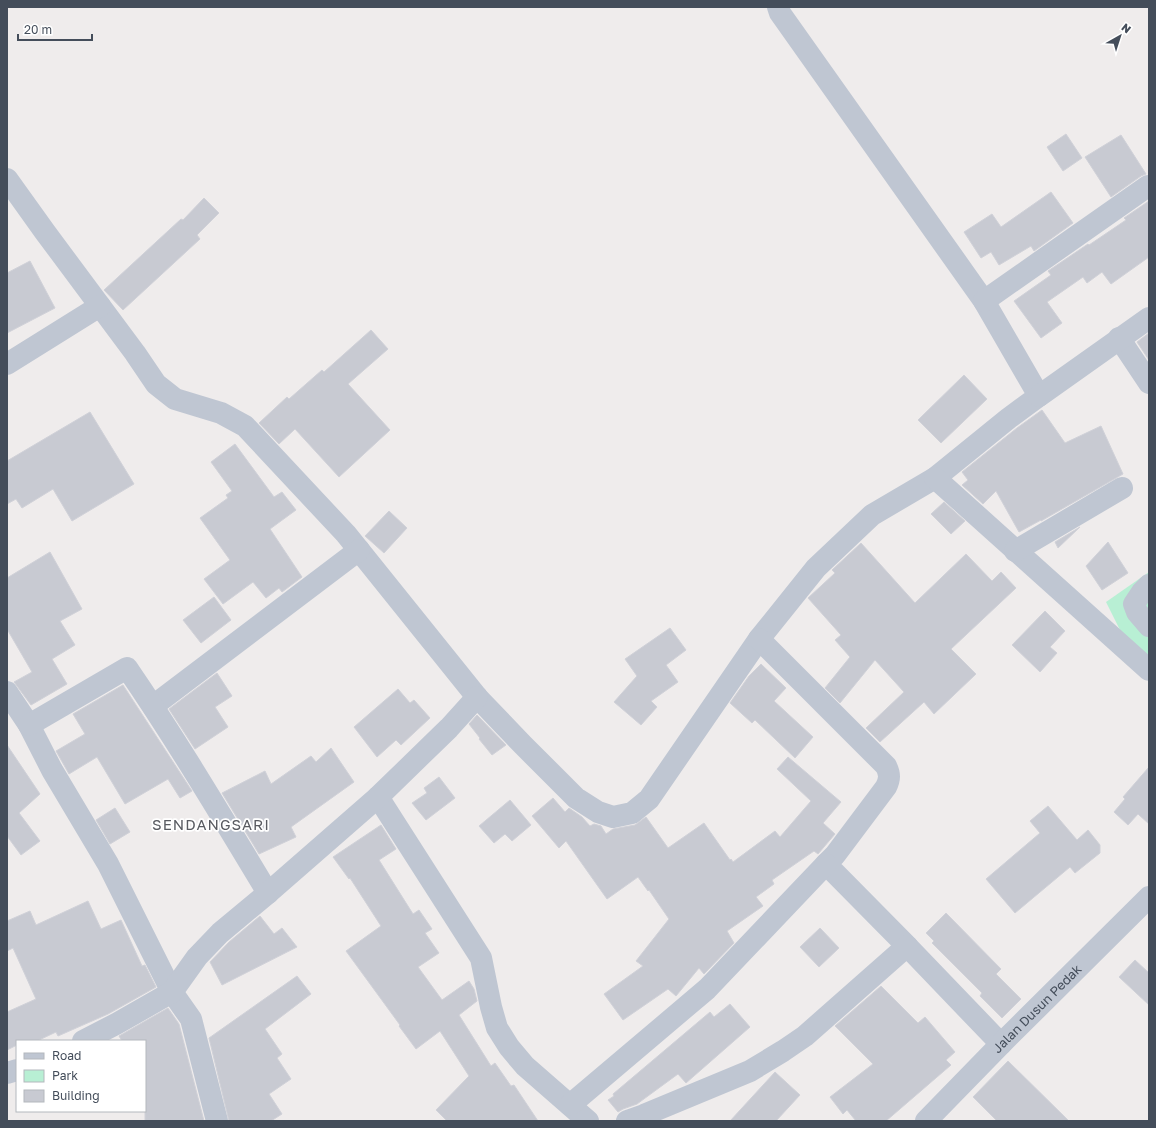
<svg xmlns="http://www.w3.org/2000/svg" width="1156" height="1128" font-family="'Golos Text',sans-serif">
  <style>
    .green { fill: #b8efd4 }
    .building { fill: #c8cad2; stroke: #d0d1d8 }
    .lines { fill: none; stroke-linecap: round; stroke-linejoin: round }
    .minor { stroke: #bfc6d2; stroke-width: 22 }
    .labels { text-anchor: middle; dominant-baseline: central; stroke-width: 3.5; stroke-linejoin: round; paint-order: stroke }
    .street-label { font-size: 13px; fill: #444d5a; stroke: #fff }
    .quarter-label { font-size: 15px; letter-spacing: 1px; fill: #595b61; stroke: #fff }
  </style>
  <rect width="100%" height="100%" fill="#efecec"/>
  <path class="green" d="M1149,572V658L1124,638L1106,602Z"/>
  <path class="building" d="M1066,134L1082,158L1063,171L1047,147Z
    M1121,135L1146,174L1141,176L1111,197L1085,157Z
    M1051,192L1073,223L1034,251L1031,246L999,265L991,252L981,258L964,232L992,214L1001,227Z
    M204,198L219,213L197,235L200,239L123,310L104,290L181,219L183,220Z
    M1149,201V257L1111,284L1102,272L1087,283L1083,277L1047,302L1062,323L1041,338L1014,301L1051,275L1048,271L1088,244L1089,245L1126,220L1124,218Z
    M30,261L55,308L7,333V273Z
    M371,330L388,349L348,384L390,430L339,477L295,429L279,444L259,423L287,397L289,399L322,370L324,372Z
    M1149,333V360L1137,342Z
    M964,375L987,399L941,443L918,420Z
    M1042,410L1065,443L1101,426L1123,474L1041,521V520L1019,532L996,491L983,504L962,485L968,480L962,472L1017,428Z
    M90,412L134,484L72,521L53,489L22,508L16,499L7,504V461Z
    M235,444L274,497L282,492L296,510L270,529L302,577L282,592L279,588L266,598L253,582L223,604L204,579L230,560L200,518L228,498L226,495L232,491L211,462Z
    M944,502L965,521L951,534L931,514Z
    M389,511L407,528L384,553L365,536Z
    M1080,527L1058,548L1055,542Z
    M1108,542L1128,573L1102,590L1086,566Z
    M861,543L915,603L966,554L992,581L1001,572L1016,588L951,649L976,674L934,714L924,702L880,742L866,728L904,692L875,660L840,703L825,688L850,657L835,640L841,635L808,598L835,573L832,570Z
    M50,552L82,609L60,621L75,645L52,659L67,684L31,705L14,682L32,672L7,629V578Z
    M214,597L231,620L201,643L183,620Z
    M1045,611L1065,631L1050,647L1057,653L1040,672L1012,645Z
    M670,628L686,650L666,665L678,682L651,701L657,707L641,725L614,702L637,676L625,659Z
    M761,664L786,688L774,701L813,737L795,758L755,720L752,723L730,703L749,676Z
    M217,673L232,696L215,707L228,727L195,749L169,709Z
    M123,685L192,791L180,798L168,779L125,804L97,757L69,774L56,751L85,734L73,714Z
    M398,689L410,703L414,700L430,718L401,745L396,740L377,757L354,727Z
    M477,715L506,745L492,755L479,739L480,738L469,724Z
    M7,745L40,794L19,813L40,841L21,855L7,836Z
    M331,748L354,782L291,827L296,837L259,854L222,793L265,771L271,784L311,756L316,762Z
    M788,757L841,802L823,823L835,834L818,854L814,851L772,880L774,884L756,897L763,906L727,931L734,943L704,974L699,968L676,996L668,989L623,1020L604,994L643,966L636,961L669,919L649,890L648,891L638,877L607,899L566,841L559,848L532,816L553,798L565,812L569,808L582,817L590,826L594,824L601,826L606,834L613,829L635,825L646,817L668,848L704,823L730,860L731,859L733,862L775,831L780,837L811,801L777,769Z
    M1149,767V824L1138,814L1128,825L1114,812L1125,799L1123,797Z
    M439,777L455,798L426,820L412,803L427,793L424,788Z
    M510,800L531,825L512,841L505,834L494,843L479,826Z
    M1048,806L1077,840L1088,830L1100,845V853L1075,873L1070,867L1015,913L986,879L1040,833L1030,821Z
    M115,808L130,832L110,844L96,820Z
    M381,825L396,849L379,860L413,914L419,910L432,929L425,933L439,953L418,967L442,1000L469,981L474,989L477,1001L459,1015L491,1066L495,1063L511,1086L514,1085L538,1121H447L436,1110L469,1076L440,1031L416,1049L399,1026L400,1025L346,951L381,926L350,878L349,879L333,857Z
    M88,901L101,929L121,920L142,966L145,965L156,987L108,1014L58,1036L56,1032L37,1041H17V1045L7,1050V1012L36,999L13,948L7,951V921L30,911L36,925Z
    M946,913L1001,969L996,974L1021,999L1002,1018L980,996L982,993L932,943L934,941L926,933Z
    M260,916L274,934L282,928L297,947L222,985L210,962L229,942Z
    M820,928L839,948L819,967L800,947Z
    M1135,960L1149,973V1005L1119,977Z
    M297,976L311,994L265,1029L282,1054L277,1058L291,1079L269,1094L282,1114L271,1121H229L209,1038Z
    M881,986L918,1023L925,1017L955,1052L946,1060L951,1065L886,1121H856L847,1110L843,1114L830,1097L873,1064L835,1026Z
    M730,1004L750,1027L686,1083L678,1074L637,1104L623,1109L618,1112L608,1100L614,1096L613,1094L710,1012L714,1017Z
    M168,1008L179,1024L204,1121H145V1041H122L119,1036Z
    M1008,1061L1069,1121H997L973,1097Z
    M775,1072L800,1095L776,1121H730Z"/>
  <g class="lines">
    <g class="minor">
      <path d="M7,179L45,232L135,353L156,384L175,399L221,413L245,426L346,534L477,697L523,745L576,798L598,812L613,817L632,813L649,799L759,639L816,568L872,515L935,478L1009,418L1039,396L984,301L780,13L778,7"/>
      <path d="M984,301L1148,186"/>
      <path d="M1119,338L1149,383"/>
      <path d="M7,364L100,306"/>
      <path d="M1039,396L1149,318"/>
      <path d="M935,478L1149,670"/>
      <path d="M1015,551L1122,488"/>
      <path d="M1149,585L1142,592L1134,604L1137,612L1149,626"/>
      <path d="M759,639L886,766C890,774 890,779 886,787L835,855L826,864L907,946"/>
      <path d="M7,692L29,725L52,770L108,864L172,992L191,1019L217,1121"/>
      <path d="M153,706L359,550"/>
      <path d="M29,725L127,668C177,741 222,817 268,893"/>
      <path d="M378,797L481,958L491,1007L497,1028L509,1047L525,1066L588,1121"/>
      <path d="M83,1041L116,1024L172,992L197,957L220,933L268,893L378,797L449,728L477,697"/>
      <path d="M7,1073L17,1070"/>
      <path d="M570,1105L707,989L826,864"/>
      <path d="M627,1121L644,1115L750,1071L783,1051L805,1036L907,946L1001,1044"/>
      <path id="s1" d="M926,1121L1001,1044L1149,897"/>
    </g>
  </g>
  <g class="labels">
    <g class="street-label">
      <text stroke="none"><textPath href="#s1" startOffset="158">Jalan Dusun Pedak</textPath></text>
    </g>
    <g class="quarter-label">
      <text x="211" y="824">SENDANGSARI</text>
    </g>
  </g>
  <rect width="1156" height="1128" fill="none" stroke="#444d5a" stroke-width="16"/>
  <rect x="16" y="1040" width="130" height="72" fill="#ffffff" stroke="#b4b8bd"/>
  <rect x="24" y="1053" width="20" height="6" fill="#bfc6d2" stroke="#b4b8bd"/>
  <text x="52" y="1060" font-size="12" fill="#444d5a">Road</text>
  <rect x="24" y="1070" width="20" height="12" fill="#b8efd4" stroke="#b4b8bd"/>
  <text x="52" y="1080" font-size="12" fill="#444d5a">Park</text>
  <rect x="24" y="1090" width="20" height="12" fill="#c8cad2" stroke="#b4b8bd"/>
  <text x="52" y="1100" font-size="12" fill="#444d5a">Building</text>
  <g transform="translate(1120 36) rotate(39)" stroke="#ffffff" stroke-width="3" paint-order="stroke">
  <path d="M0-3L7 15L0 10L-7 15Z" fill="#444d5a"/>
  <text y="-6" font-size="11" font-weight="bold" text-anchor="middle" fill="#444d5a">N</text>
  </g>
  <path d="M18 34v6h74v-6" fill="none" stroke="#444d5a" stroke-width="2"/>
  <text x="24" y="34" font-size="12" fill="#444d5a" stroke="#ffffff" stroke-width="3" paint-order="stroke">20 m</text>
</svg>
